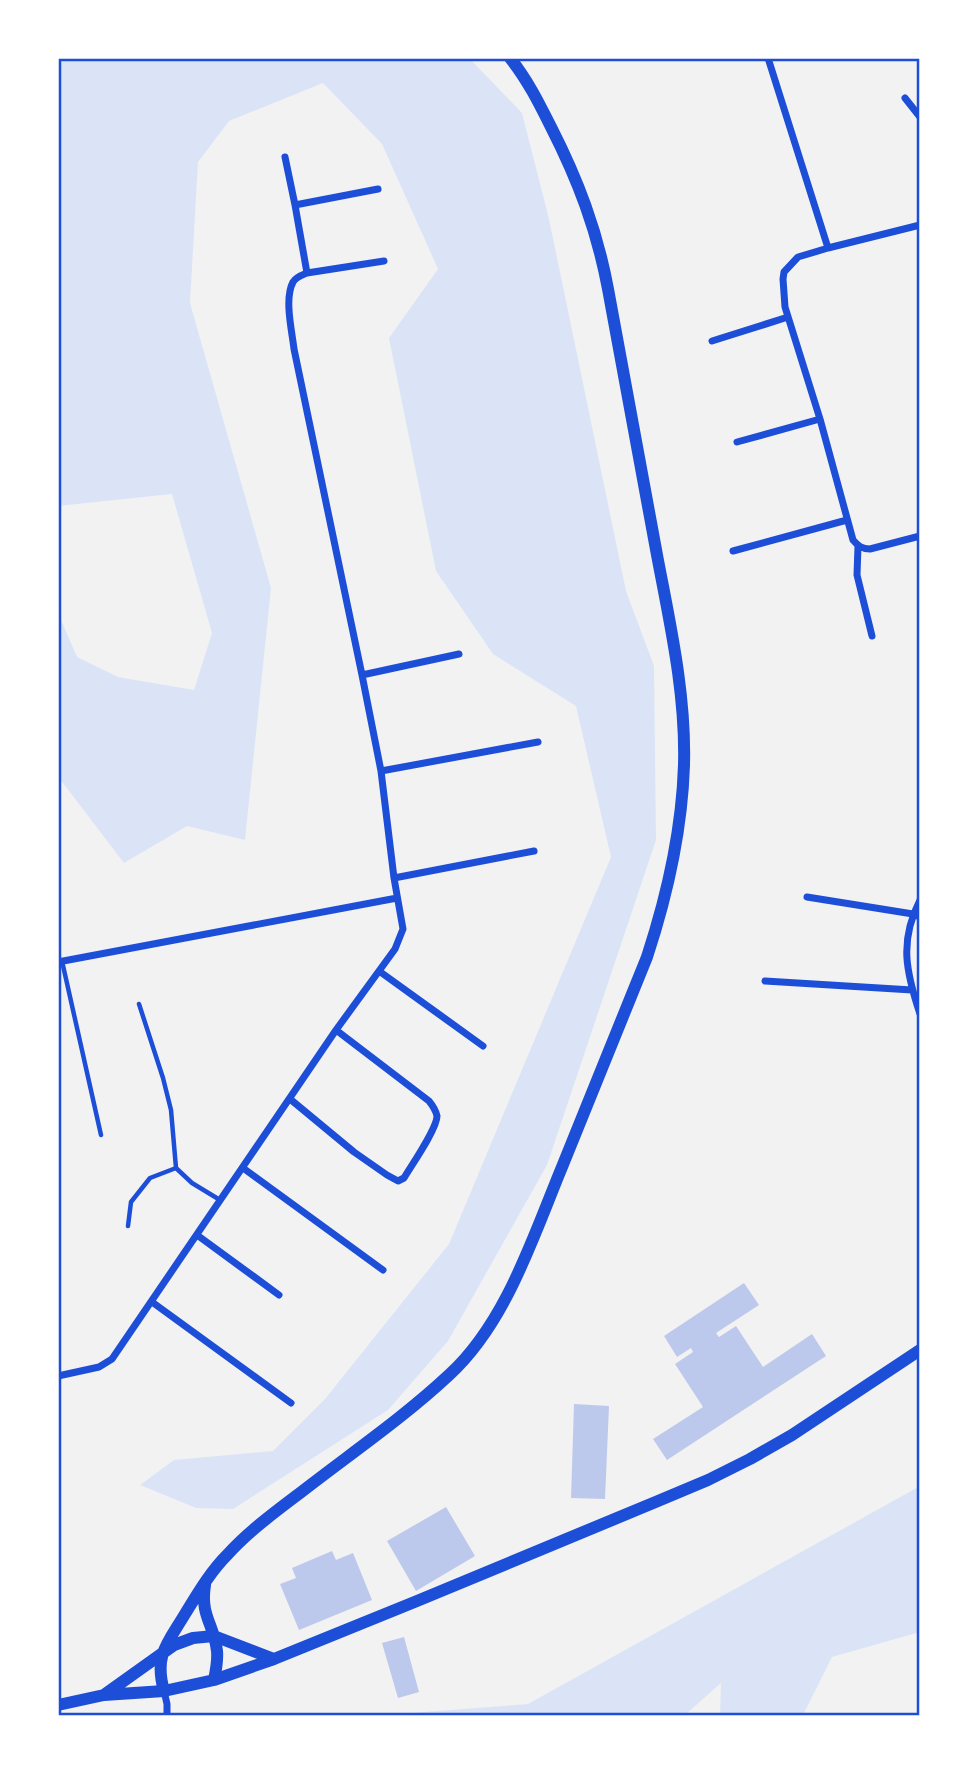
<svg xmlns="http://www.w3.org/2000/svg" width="978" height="1773" font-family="Signika,sans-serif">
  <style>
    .green { fill: #dbe4f7 }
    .building { fill: #bdc9ec }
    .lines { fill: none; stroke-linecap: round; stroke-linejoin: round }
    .service { stroke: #1d4ed8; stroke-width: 4.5 }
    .minor { stroke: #1d4ed8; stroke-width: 7 }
    .secondary { stroke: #1d4ed8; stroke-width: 12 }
    .neatline { fill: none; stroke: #1d4ed8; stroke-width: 2.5 }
  </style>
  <rect width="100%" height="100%" fill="#f2f2f2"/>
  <path class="green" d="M58,58H469L522,113L549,219L626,591L654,666L656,840L547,1165L448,1341L388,1410L233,1509L196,1508L140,1485L174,1460L273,1451L325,1399L449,1244L611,857L576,706L493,654L436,571L389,338L438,269L382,144L323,83L229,121L198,162L190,303L271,588L245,840L187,826L124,863L63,783L58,779V613L77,657L118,677L194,690L212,633L172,494L58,506Z
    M920,1486V1632L832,1657L803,1715H720L721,1683L685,1715H384L528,1704Z"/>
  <path class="building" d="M744,1283L759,1305L716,1333L719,1337L736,1326L763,1367L812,1334L826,1356L667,1460L653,1439L703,1407L675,1364L693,1352L691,1348L677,1357L664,1336Z
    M574,1404L609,1406L605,1499L571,1498Z
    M446,1507L475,1556L416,1591L387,1541Z
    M332,1551L336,1560L353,1553L372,1600L299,1630L280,1584L296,1578L292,1568Z
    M404,1637L419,1692L398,1698L382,1643Z"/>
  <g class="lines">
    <path class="service" d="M62,961L101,1135
      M139,1004L163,1078L171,1110L176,1168L192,1183L220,1200
      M128,1226L131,1202L150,1178L176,1168"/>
    <path class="minor" d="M768,58L828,248
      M905,98L920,117
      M285,157L295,205L307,273
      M295,205L378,189
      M920,225L828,248L798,257L784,272L783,279L785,307L820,419L853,540C858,546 862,549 870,549L920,536
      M712,341L788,317
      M737,442L820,419
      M858,546L857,575L872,636
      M733,551L847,520
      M362,675L459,654
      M381,771L538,742
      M394,878L534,851
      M807,897L913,914L920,917
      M920,900C899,941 906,972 920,1014
      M58,962L397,898
      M379,971L483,1046
      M765,981L912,990
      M290,1099L354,1152L387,1175L398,1181L404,1178C411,1166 437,1129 437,1116C436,1111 433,1106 429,1101L336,1030
      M243,1168L383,1270
      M197,1235L279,1295
      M152,1302L291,1403
      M58,1376L99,1367L112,1359L336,1030L395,949L403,929L394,878L381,771L362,675L294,349C292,331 284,299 293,282C296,277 302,275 307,273L384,261
      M164,1691L167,1704V1715"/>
    <path class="secondary" d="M205,1585C200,1616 214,1624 217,1651C218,1661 216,1670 214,1680
      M164,1691C154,1655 167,1644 185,1614C198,1593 210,1572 228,1554C249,1531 275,1512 300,1493C350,1454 403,1418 449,1375C506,1323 533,1237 562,1167C590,1097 619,1027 647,957C667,896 682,830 684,765C686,694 670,624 657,555C641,466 624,378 608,289C597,230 578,180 551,127C539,103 527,79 510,58
      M104,1695L174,1645L193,1638L214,1636L274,1659
      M58,1705L104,1695L164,1691L214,1680L274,1659L417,1601L658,1501L708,1480L750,1459L792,1435L920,1350"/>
  </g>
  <rect width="978" height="1773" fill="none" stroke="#ffffff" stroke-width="119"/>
  <rect x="60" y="60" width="858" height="1654" class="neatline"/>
</svg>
